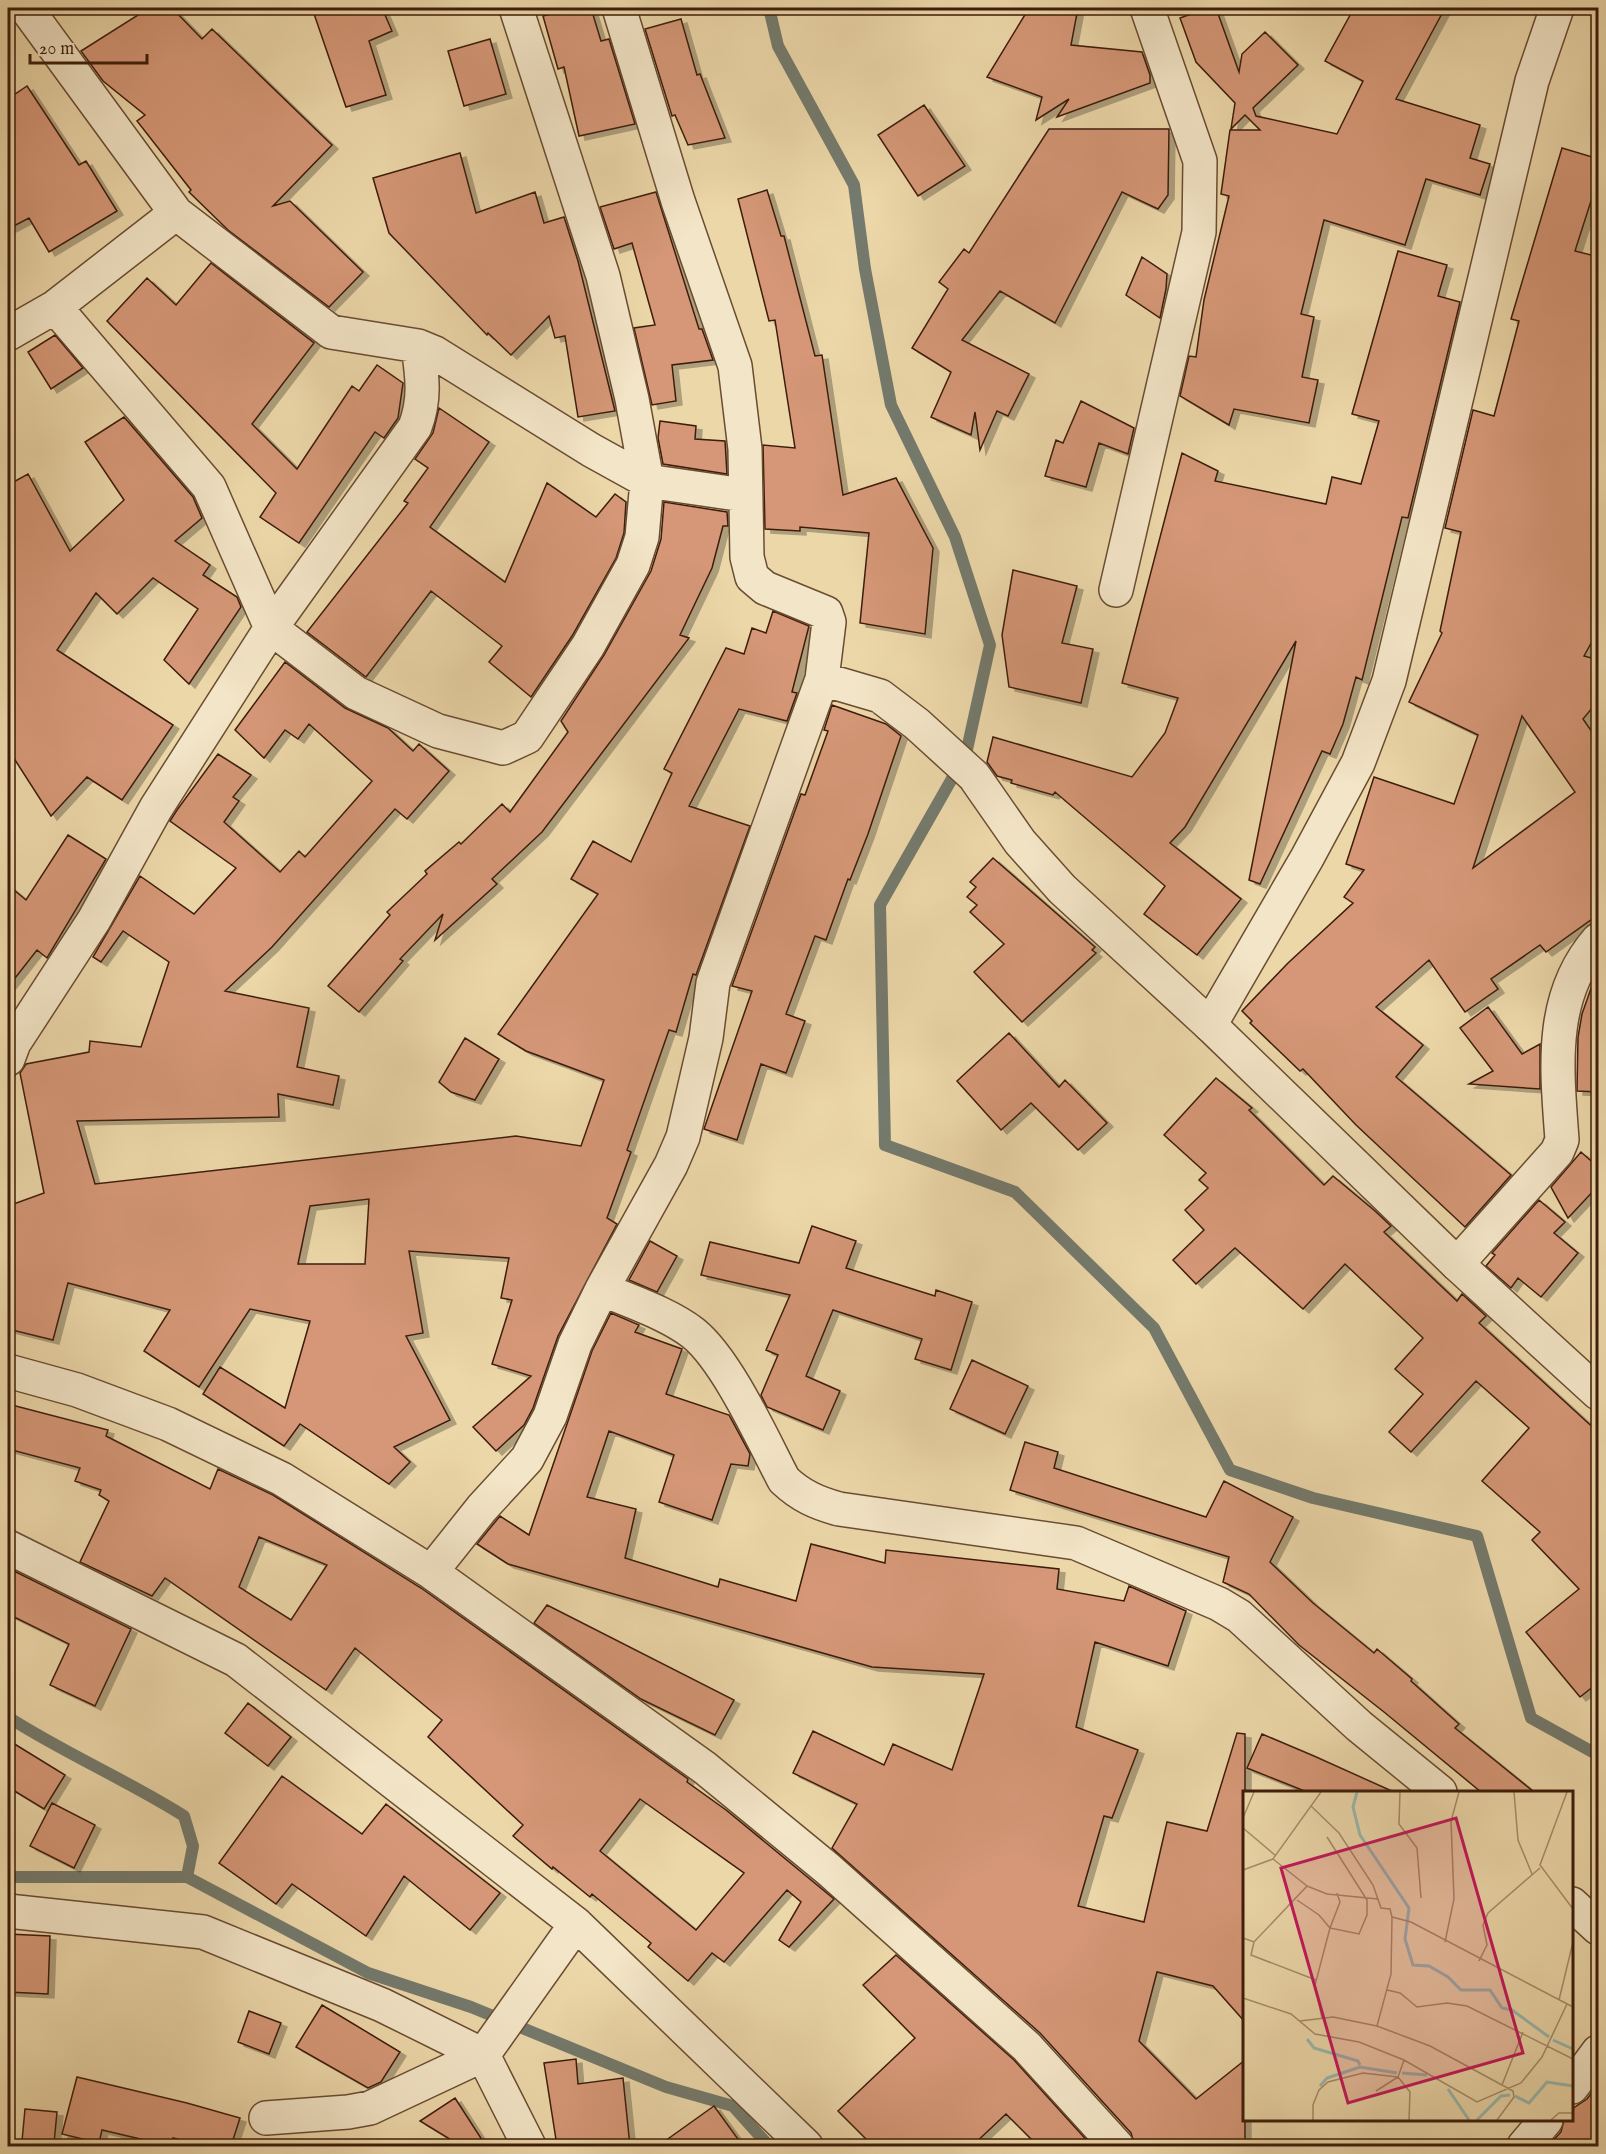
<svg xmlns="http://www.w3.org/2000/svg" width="1606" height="2154" font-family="'IM FELL English',serif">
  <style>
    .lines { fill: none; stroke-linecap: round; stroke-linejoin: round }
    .stream { stroke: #747a6d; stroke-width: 12 }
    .building { fill: #d59777; stroke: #3d1d0b; stroke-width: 1.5; fill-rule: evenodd; filter: url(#shadow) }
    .minor-casing { stroke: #694c32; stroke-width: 36 }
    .tertiary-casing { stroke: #694c32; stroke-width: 36 }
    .minor { stroke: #f3e5c7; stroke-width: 33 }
    .tertiary { stroke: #f3e5c7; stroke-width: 33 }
    .inset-river { fill: none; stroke: #99b8ae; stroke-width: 3 }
    .inset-road { fill: none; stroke: #a68d6a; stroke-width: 1.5 }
    .view { fill: #c2185b; fill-opacity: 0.15; stroke: #c2185b; stroke-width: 3 }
    .inset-edge { fill: none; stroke: #3d1d0b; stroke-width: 3 }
  </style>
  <defs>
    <filter id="shadow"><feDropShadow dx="6" dy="4" stdDeviation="0" flood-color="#0004"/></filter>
  </defs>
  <rect width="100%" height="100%" fill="#ecd7a9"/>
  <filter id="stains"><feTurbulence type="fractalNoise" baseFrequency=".00333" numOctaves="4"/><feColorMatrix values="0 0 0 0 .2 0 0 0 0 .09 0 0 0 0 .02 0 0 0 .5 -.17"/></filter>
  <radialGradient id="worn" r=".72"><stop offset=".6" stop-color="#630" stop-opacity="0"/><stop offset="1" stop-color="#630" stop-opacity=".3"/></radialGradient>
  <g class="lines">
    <path class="stream" d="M769,8L778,46L854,185L865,269L891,405L955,537L990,645L966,754L880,905L885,1145L1015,1192L1154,1328L1230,1470L1313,1498L1477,1536L1531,1718L1598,1755
      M8,1717C64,1753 127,1780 184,1816L193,1846L187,1877
      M8,1877H187L368,1973L471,2007L666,2087L733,2106L769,2146"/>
  </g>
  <path class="building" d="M149,8H172L202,39L212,29L332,145L273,206L290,201L363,272L329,307L228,230L189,192L191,190L137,121L145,115L103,81L81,51Z
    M312,8H382L392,31L369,41L386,95L346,107Z
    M573,8H591L601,41L609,39L635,124L579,136L564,67L558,69L543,16Z
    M1029,8H1078L1071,45L1142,52L1150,75V83L1057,117L1069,99L1036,120L1042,97L987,77Z
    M1208,8H1216L1239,72L1242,54L1265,32L1298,65L1253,108L1256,116L1337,134L1363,81L1325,61L1354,8H1445L1396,99L1480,125L1470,158L1490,164L1480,195L1426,179L1405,245L1324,220L1301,314L1314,317L1302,377L1318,380L1309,423L1234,409L1229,425L1180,396L1189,356L1196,357L1204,300L1229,196L1221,194L1230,130H1260L1245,115L1231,129L1235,103L1196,62L1180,18Z
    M681,19L697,75L700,74L725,138L688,145L675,115L672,116L645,29Z
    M490,39L506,94L464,106L448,51Z
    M27,86L79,165L86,161L117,211L49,252L29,218L8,229V99Z
    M924,105L965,166L918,196L878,135Z
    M1049,129H1169L1168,195L1158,209L1122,192L1055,323L1000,291L962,340L1029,374L1008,416L997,411L980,450L975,412L971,435L931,417L951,372L912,348L948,289L939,282L964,249L969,253Z
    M1562,148L1599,159V176L1575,251L1599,257V629L1584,656L1599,660L1598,701L1583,719L1599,742V914L1546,952L1540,945L1491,979L1498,989L1465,1012L1429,960L1376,1007L1423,1045L1396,1077L1511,1175L1465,1227L1356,1125L1303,1069L1300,1071L1250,1023L1252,1021L1242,1011L1288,963L1353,903L1344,897L1364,870L1346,864L1374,777L1454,804L1478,735L1409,702L1442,633L1440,631L1461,532L1445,528L1473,410L1494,416L1519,321L1511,319ZM1522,716L1575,792L1473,868Z
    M460,153L476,213L535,192L544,223L564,217L578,261L615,411L578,417L565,336L555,338L549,316L511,355L488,333L487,335L389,233L373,178Z
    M767,190L781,236H784L815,356L822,355L843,495L896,478L933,548L925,634L860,623L869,533L800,527V531L765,529L763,445L795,448L775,320L769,321L738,199Z
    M656,192L699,329H702L713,360L672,365L676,401L652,405L634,328L655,325L632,243L614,249L600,207Z
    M1398,251L1447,265L1438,296L1460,302L1408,518L1402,517L1362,680L1356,677L1343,724L1330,754L1322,751L1260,884L1249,880L1296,641L1185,827L1170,843L1241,899L1197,955L1144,914L1165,886L1055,792L1053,795L1011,783L1012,780L997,776L987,762L993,737L1132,777L1165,733L1178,698L1122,683L1182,453L1218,471L1215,481L1326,504L1332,477L1361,484L1379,421L1352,414Z
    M1142,257L1167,274L1166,289L1160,318L1126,295Z
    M211,263L314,343L252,424L297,469L352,386L359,391L377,365L403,383L398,418L384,438L375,432L299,543L260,517L276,493L107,321L147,278L176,305Z
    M55,335L83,368L51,389L28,352Z
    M1081,401L1134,428L1128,454L1099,443L1086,487L1045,476L1056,440L1063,443Z
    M439,408L489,442L430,527L505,582L547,483L596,517L615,494L626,502L624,533L616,558L572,636L531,697L489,662L502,646L431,591L366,677L307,632L408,503L404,501L428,468L415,459L433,433Z
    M124,417L193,497L202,518L175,541L210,565L203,575L237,597L241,607L189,684L164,660L198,609L153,578L117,614L96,593L57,650L173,725L122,800L87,777L51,816L8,749V485L28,474L70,551L124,500L85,442Z
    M660,421L696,426L695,439L725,441L727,474L663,464L658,438Z
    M664,502L727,512L728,526H723L712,568L680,635L689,638L542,832L492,879L497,884L435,940L443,914L400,959L403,961L359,1012L328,986L390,915L387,912L427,874L425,871L459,842L461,844L502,804L510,812L568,732L561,721L604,655L651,571L661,539Z
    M1013,570L1077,586L1062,643L1093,649L1081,703L1009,687L1002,635Z
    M773,611L809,626L792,692L797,693L787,721L739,709L689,806L750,826L696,975L693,974L676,1032L669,1030L627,1150L631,1152L607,1218L617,1224L558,1336L533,1408L524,1425L496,1451L473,1427L531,1376L492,1364L512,1300L501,1298L509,1258L409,1251L423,1333L406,1336L450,1420L394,1447L410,1462L389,1484L300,1424L284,1446L203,1394L220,1367L285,1408L310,1321L250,1309L199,1387L144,1351L170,1310L68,1283L53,1340L8,1329V1311L14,1284L8,1265V1206L44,1193L20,1073L26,1064L89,1052L90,1041L141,1047L169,962L123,931L101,962L93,957L140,876L194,914L236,868L170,821L177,810L218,754L251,775L233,797L239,801L224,822L280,872L299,851L305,857L372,781L309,724L298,739L285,730L264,758L235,730L285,662L345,708L388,728L413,751L419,744L449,771L407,819L395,809L272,947L225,991L309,1008L297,1067L339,1076L333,1105L278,1094L279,1117L77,1121L95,1184L516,1136L581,1146L604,1080L526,1051L498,1034L598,894L571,879L593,841L631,862L672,773L664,769L726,648L744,654L752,628L766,633ZM369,1199L365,1264H298L310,1206Z
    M832,705L886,724L901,736L868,834L850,880L848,879L826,940L815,936L786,1014L805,1021L786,1073L761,1064L737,1140L704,1129L752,991L732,986L801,794L805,795L828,731L824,730Z
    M68,835L106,859L47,958L37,950L8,987V885L26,900Z
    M993,858L1095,947L1092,950L1096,953L1022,1022L974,972L1004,944L970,912L977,905L967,897L976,887L970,882Z
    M1595,977H1599V1092L1577,1091L1578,1037L1582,1014Z
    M1488,1007L1522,1054L1540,1044V1089L1469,1084L1493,1071L1460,1028Z
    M1009,1033L1059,1087L1065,1080L1107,1123L1078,1150L1031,1103L1001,1130L957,1081Z
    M465,1038L499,1059L475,1100L451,1092L439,1082Z
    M1216,1078L1252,1108L1249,1110L1324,1185L1333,1176L1375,1211L1391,1226L1384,1232L1457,1301L1462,1294L1486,1316L1479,1323L1599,1433V1682L1580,1697L1526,1632L1579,1589L1532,1540L1540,1532L1482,1481L1529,1428L1476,1381L1411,1452L1389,1432L1423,1394L1395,1369L1423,1338L1345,1264L1303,1309L1235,1248L1196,1284L1173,1260L1204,1230L1185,1210L1208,1188L1199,1180L1206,1173L1164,1135Z
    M1581,1152L1599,1168V1185L1568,1218L1551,1187Z
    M1539,1200L1565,1222L1554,1233L1578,1253L1541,1297L1518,1278L1511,1288L1486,1266L1495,1255L1492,1253Z
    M812,1226L856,1241L846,1268L935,1296L936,1290L972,1302L951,1370L915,1359L922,1339L833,1310L806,1376L840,1391L823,1430L767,1407L761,1395L778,1355L766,1350L790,1295L701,1275L710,1242L799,1263Z
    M650,1241L677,1256L657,1292L629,1280Z
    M611,1313L639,1325L635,1332L682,1349L666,1394L729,1415L750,1454L748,1466L731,1464L712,1520L659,1502L674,1455L609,1431L587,1497L636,1509L625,1558L718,1587L720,1579L796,1601L811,1544L885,1563L886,1550L1059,1569L1057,1589L1124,1601L1129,1586L1186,1611L1168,1666L1095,1642L1076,1727L1138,1750L1112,1818L1104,1816L1078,1906L1144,1922L1167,1822L1207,1831L1237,1733L1245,1734V2022L1213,1986L1157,1972L1139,2041L1196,2099L1245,2060V2146H1135L1131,2133L1040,2033L832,1848L857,1804L793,1773L813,1731L884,1765L893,1744L952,1770L984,1674L872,1667L508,1564L477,1544L500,1516L529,1535L592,1351Z
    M972,1360L1028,1386L1005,1434L950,1409Z
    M8,1404L108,1430L106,1436L210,1489L218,1469L273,1495L421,1588L688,1779L687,1782L726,1810L834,1899L789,1947L779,1940L801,1902L787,1890L724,1962L712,1953L688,1981L648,1947L651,1943L592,1894L590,1897L553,1867L552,1869L513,1836L523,1825L428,1737L442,1720L355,1648L326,1690L165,1578L152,1596L80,1562L109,1501L99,1495L101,1490L75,1481L80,1468L8,1449ZM259,1537L327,1565L291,1620L239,1587ZM640,1799L744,1873L696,1930L600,1851Z
    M1025,1442L1058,1452L1054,1468L1206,1517L1224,1481L1293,1517L1270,1562L1313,1603L1374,1653L1377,1649L1412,1679L1411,1681L1459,1724L1455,1728L1534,1792H1481L1384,1712L1299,1645L1249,1594L1223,1582L1229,1557L1010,1490Z
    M8,1568L131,1629L95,1706L50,1685L69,1644L8,1614Z
    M547,1605L734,1700L715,1735L641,1699L534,1623Z
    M248,1703L291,1737L268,1766L225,1733Z
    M1262,1734L1314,1756L1394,1792H1307L1247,1768Z
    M8,1740L65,1775L44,1809L8,1787Z
    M282,1776L362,1834L386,1804L500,1893L470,1930L404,1876L366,1936L292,1884L276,1904L219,1863Z
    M52,1803L95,1825L74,1868L30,1846Z
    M8,1934L50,1936L48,1994L8,1992Z
    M896,1955L1014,2060L1092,2146H1038L1006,2114L972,2146H873L838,2111L915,2038L863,1985Z
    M322,2005L400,2052L381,2082L368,2088L296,2047Z
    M249,2011L281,2023L269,2054L238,2042Z
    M576,2059L578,2084L623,2078L630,2146H557L544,2063Z
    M77,2077L187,2103L240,2118L231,2146H203L173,2138L170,2146L102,2130L99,2143L62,2134Z
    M1599,2083V2146H1548L1561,2132L1564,2120H1572V2109L1587,2099Z
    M455,2098L486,2146H461L420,2121Z
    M714,2106L743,2146H658Z
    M25,2109L57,2112L54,2143L22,2141Z"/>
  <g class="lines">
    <defs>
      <path id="minor" d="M619,8L678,201L735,366L745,449L747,557L752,577L765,588L826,613L829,622L822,679
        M176,213L331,332L418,346L435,353L591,450L647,481L744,495
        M8,334L55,307L176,213L26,8
        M418,346C422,375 426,398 415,427L271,628L356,693L438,731L503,748L527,737L588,646L633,565L642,537L647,481L632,399L603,276L516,8
        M1116,590L1199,232L1200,161L1147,8
        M8,1059L14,1043L94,920L156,808L271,628L209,487L55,307
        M1457,1264L1557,1152L1562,1140C1557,1070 1548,997 1598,940
        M602,1289C631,1302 667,1313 693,1333C727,1360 763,1440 784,1480C801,1496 817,1503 839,1509L1076,1543L1219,1604L1239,1616L1359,1726L1440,1792
        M8,1371L77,1390L168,1424L282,1479L431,1572L705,1768L828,1869L1027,2047L1117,2146
        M8,1547L236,1660L576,1924L806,2146
        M431,1572L482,1508L527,1459L550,1416L575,1344L602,1289L671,1165L683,1137L706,1038L713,983L822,679L880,696L917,724L974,776L1020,842L1062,889L1210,1025
        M1572,1904L1598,1928
        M8,1911L203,1932L382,2005L483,2055
        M1572,2087L1598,2052
        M266,2118L348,2112L370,2108L483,2055
        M529,2146L483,2055L576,1924
        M1524,2146L1546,2120"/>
      <path id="tertiary" d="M1557,8L1532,81L1389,681L1358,763L1307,858L1210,1025L1457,1264L1598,1393"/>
    </defs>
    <use href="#minor" class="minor-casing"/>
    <use href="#tertiary" class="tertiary-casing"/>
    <use href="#minor" class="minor"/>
    <use href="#tertiary" class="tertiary"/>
  </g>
  <g transform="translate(1243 1791)">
    <rect width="330" height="330" fill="#ecd7a9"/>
    <path class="inset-river" d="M114,1L110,16L117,44L166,117L162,148L170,174L186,175L205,186L218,199H247L259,217L269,219L306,246M64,248L71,257L115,270L117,274M310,249L330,258M159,282L184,284M77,295L84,287L117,276L154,282M205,298L226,329M272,305L286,312L304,291L330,295M234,329L258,305L267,304"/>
    <path class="inset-road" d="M157,1L156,33L174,57L178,107M271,1L275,49L289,83M324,1L297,74L330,118M68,15L96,42L130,94L138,117L147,118L149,126M0,27L11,1M0,37L33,65M84,46L124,109V124L116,143L87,137L97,111L94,102M0,79L30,68L78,1M64,95L84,103L135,108M54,109L76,124L87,137L72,194L79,227M0,147L11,151L64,95L30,68M11,151L8,164L73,189M202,151L211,108L208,30L216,1M236,170L244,154L240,134L245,122L297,77M144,199L157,202L174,216L204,212L224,215L330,268M0,207L48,223L72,243L116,251L161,269L234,311L278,292L299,266L324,213M316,209L330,151M57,230L90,226L134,235L187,255L259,294M134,235L148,183L149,126L168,131L330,216M161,269L155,286L167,301L166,329M133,300L155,286M70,329V314L76,299L85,291L120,282L155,286M254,329L271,306L270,300L259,294L280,241M308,329L316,322H330"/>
    <path class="view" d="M213,27L280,262L105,312L38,77Z"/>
    <rect width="330" height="330" class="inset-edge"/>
  </g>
  <rect width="1606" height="2154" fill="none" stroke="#ecd7a9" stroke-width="30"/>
  <rect x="9" y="9" width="1588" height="2136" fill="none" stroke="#3d1d0b" stroke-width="3"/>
  <rect x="15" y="15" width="1576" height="2124" fill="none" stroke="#3d1d0b" stroke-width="1.5"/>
  <path d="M30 54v9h117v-9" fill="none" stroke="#3d1d0b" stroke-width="3"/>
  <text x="39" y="54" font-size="18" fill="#3d1d0b" stroke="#f3e5c7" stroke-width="4.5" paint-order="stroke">20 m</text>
  <rect width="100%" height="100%" filter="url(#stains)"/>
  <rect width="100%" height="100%" fill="url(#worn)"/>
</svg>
